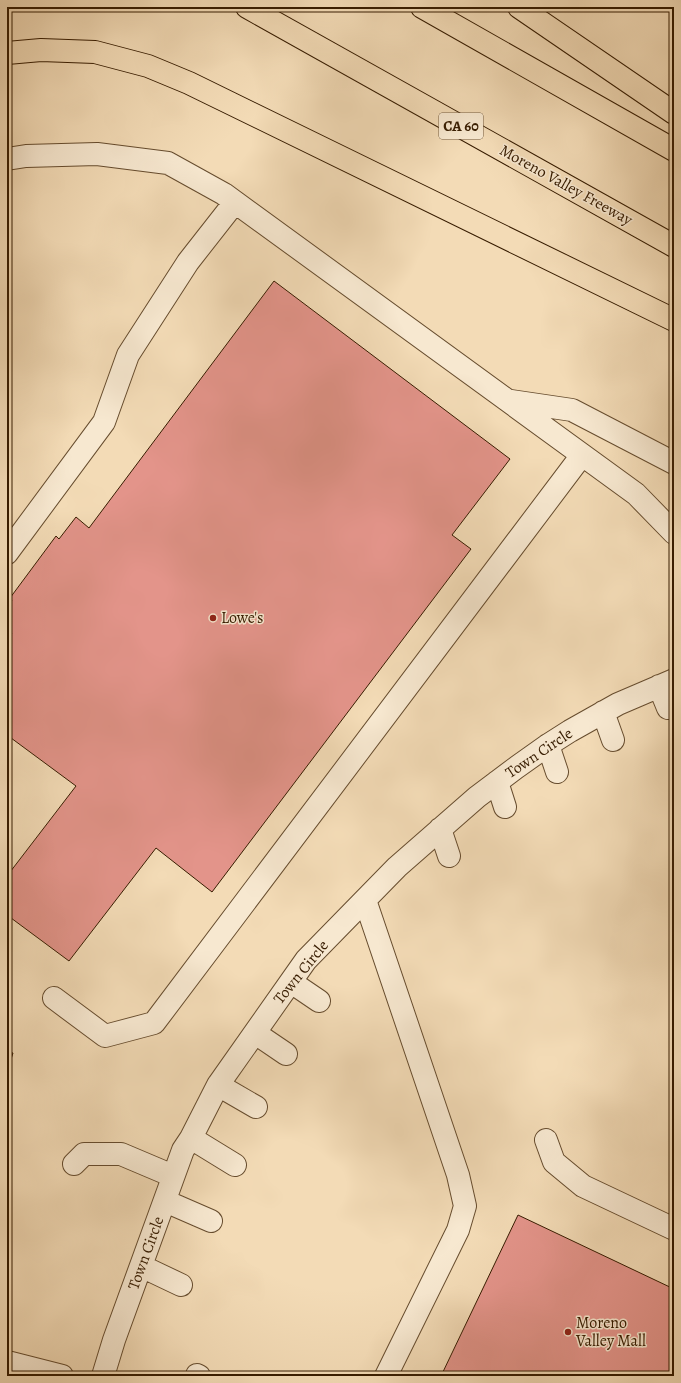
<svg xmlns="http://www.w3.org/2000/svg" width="681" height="1383" font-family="Alegreya,serif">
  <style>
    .building { fill: #e3948a; stroke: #371c00 }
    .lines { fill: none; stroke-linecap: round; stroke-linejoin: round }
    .minor-casing { stroke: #664c2e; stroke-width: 24 }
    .highway-casing { stroke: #371c00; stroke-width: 24 }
    .minor { stroke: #f7e8d0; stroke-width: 22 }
    .highway { stroke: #f3dbb6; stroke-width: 22 }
    .poi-dot { fill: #8f2418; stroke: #f7e8d0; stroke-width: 1.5 }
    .labels { text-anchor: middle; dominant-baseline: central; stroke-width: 3; stroke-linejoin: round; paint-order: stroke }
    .shield { fill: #f7e8d0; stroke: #71593e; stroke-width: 1 }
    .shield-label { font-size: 15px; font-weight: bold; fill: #371c00 }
    .street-label { font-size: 16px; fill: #371c00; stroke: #f7e8d0 }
    .poi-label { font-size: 16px; fill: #371c00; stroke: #f7e8d0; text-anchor: start }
  </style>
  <rect width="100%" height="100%" fill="#f3dbb6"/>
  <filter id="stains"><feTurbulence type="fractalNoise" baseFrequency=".005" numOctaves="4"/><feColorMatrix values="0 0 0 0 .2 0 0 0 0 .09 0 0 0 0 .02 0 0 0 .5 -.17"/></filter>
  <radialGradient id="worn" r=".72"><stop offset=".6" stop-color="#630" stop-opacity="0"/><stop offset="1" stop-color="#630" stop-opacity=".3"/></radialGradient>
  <path class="building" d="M274,281L510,459L452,535L471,549L212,892L156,848L69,961L7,915V876L76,786L7,735V639L12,633L7,629V607L12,600L10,598L56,536L59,539L76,517L89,528Z
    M7,1052L13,1053L7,1072Z
    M518,1215L674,1289V1376H441Z"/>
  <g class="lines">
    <defs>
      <path id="minor" d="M7,159L26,156L97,154L168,163L224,194L636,494L674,533
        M511,401L572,410L674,463
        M7,553L104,422L128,355L188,262L235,202
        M659,686L668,708
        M603,712L613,740
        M548,745L557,772
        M497,782L505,807
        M440,829L449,856
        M365,900L458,1175L465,1206L458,1230L386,1376
        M291,982L319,1001
        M54,998L105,1036L154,1023L582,455
        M255,1033L286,1054
        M218,1085L256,1107
        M191,1138L235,1165
        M546,1140L554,1162L583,1186L674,1229
        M74,1164L84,1154H121L173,1176
        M165,1201L211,1221
        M141,1266L181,1285
        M7,1362L62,1376
        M197,1375L199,1376
        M103,1376L114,1340L183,1150L191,1138L218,1085L306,960L397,867L477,797L517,767L548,745L570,731L618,704L674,680"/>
      <path id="highway" d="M247,7L674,246
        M422,7L674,150
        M519,7L674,113
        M7,53L41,50L95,52L148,66L189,83L674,320"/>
    </defs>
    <use href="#minor" class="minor-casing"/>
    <use href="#highway" class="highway-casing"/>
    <use href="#minor" class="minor"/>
    <use href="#highway" class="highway"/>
  </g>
  <g class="poi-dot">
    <circle cx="213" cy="618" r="4"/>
    <circle cx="568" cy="1332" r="4"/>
  </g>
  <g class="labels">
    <rect class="shield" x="439" y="113" width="44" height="26" rx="3"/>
    <g class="shield-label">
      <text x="461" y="126">CA 60</text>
    </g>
    <g class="street-label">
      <text transform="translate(566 185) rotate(29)">Moreno Valley Freeway</text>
      <text transform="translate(539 753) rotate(-34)">Town Circle</text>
      <text transform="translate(301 972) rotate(-51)">Town Circle</text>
      <text transform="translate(146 1253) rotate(-70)">Town Circle</text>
    </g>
    <g class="poi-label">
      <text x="221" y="618">Lowe's</text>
      <text x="576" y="1323">Moreno<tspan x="576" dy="18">Valley Mall</tspan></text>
    </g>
  </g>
  <rect width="681" height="1383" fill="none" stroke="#f3dbb6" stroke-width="24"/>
  <rect x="8" y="8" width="665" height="1367" fill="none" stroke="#371c00" stroke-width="2"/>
  <rect x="12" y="12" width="657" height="1359" fill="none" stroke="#371c00"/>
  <rect width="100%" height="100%" filter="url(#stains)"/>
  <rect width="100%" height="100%" fill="url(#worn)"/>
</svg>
